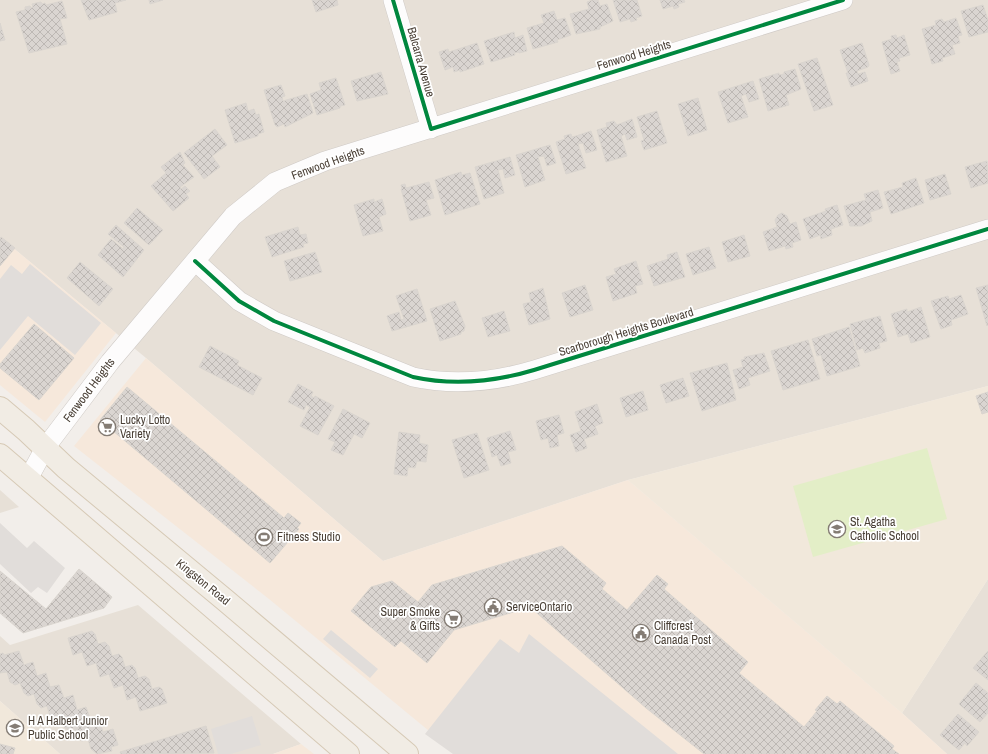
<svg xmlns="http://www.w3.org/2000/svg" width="988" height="754" font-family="'Archivo Narrow',sans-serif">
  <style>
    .residential { fill: #e7e0d7 }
    .commercial { fill: #f6e8db }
    .education { fill: #f1e8db }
    .garden { fill: #e3eec7 }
    .parking { fill: #e1ddda }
    .building { fill: url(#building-cross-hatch); stroke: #dad5cf }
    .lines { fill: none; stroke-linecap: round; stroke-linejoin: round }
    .minor-casing { stroke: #cfcac6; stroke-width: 20 }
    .major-casing { stroke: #d6c9b5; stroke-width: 24 }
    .minor { stroke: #fdfcfc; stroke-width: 19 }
    .major { stroke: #f1ece4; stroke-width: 22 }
    .cycleway-casing { stroke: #fff; stroke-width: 6 }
    .cycleway { stroke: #00873e; stroke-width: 4 }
    .labels { text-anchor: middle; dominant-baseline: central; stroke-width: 3.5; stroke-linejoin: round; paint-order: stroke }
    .street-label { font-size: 12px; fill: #493f35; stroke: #fff }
    .poi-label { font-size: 12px; fill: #493f35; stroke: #fff; text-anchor: start }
  </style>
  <defs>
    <pattern id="building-cross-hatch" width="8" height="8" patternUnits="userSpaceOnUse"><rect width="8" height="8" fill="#dad5d1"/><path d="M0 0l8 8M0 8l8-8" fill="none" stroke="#bdb8b4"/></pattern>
  </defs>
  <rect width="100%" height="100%" fill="#f2eeea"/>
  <path class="residential" d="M0,0H988V386L628,480L383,561L146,358L0,237Z
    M0,490L19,507L0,513Z
    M988,579V754H947L902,713Z
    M138,605L301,744L273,754H60L0,701V636L10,645Z"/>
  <path class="commercial" d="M0,237L116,333L45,422L0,385Z
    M146,358L383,561L628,480L902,713L947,754H457L269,599L74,446Z
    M301,744L314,754H273Z"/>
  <path class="education" d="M988,386V579L902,713L628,480Z
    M0,701L60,754H0Z"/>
  <path class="garden" d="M927,448L947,519L813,557L793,486Z"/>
  <path class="parking" d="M30,264L101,323L75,355L28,316L0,350V279L11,265L22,274Z
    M0,523L27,548L34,541L65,568L47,593L38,587L31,593L0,564Z
    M331,630L378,669L370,678L323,639Z
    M529,634L678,754H453L425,734L500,639L519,653Z
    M252,716L261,745L231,754H218L211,729Z"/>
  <path class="building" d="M81,0H126L115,3L117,12L89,20Z
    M149,0H163L150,4Z
    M312,0H337L338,5L316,12Z
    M592,0H598L600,6L607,4L613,21L600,27V29L576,34L570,14L589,9L587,2Z
    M613,0H637L642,16L636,18L637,20L631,22L630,19L620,22Z
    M660,0H684L685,2L678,4L679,7L674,9L673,6L663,9Z
    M62,1L67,18L60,19L67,44L29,53L16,12L25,10V7L30,6L31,8L33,7L32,4L41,2L42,4L45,3L46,5Z
    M983,5L988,20V32L969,37L961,11Z
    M554,11L557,20L565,18L571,35L557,40L558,42L533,49L527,28L544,23L541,15Z
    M956,18L962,35L958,36L960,43L952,45L955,54L942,58L943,61L932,64L922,29L936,25L935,21L942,19L944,22Z
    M0,23L5,40L0,41Z
    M514,32L515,38L523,35L527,51L519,53V52L514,53L515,55L491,62L484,41Z
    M896,35L897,38L904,35L910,55L899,58L900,61L897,62L900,71L891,74L882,42L892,39L891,36Z
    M477,43L484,64L460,72V70L454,72L453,67L445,70L439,52L448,49L449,52Z
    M862,43L869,65L868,67L857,71L858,74L865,72L868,81L851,87L846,73H848L840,50Z
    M817,58L833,105L814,111L798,64Z
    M795,69L801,89L786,95L789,105L768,111L759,79L779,73V75L784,74V72Z
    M381,72L388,94L357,101L351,81Z
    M336,78L345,105L340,106V108L317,115L310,94L321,90L319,83Z
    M753,81L759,99L749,102L746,94L741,96L748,117L728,123L718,92Z
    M281,85L285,96L282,97L283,101L307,94L313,113L285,127L284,124L277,127L275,125L264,90Z
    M698,98L707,130L688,136L678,104Z
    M246,103L248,111L254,109L256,115L259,114L264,132L258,134V136L235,143L225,110Z
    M657,111L667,143L644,150L641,141L644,140L637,117Z
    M632,119L637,137L627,140L625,134L621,136L627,156L606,162L597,130L607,127L606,123L614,121L617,125Z
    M215,129L227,145L212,156L220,167L204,179L184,153Z
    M591,131L597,150L586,153L583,143L578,144L586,168L566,174L556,142L565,139L564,136L571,134L572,137L576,136Z
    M550,145L556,163L547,166L544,156L538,157L545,180L525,187L516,155Z
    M180,152L185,163L183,165L194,177L180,187L181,189L185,186L190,191L186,194L189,198L173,211L151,186L166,173L161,167Z
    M510,157L515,175L505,178L503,169L498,170L504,193L484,199L475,167Z
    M987,161L988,183L971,188L965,167Z
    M461,172L462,175L470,173L480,204L445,215L435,180Z
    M945,174L951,194L930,200L925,180Z
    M916,178L924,203L891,214L884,192L903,187L902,183Z
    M429,182L434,198L426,200L431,215L410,221L401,189H402L401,185L405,184L406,188Z
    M878,190L883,208L870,212L872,221L861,226H850L844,206L866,200L864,194Z
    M374,199V202L382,199L386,214L379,217L383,231L363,236L354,205Z
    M837,205L843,225L831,229L832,235L821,239L820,235L810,239L803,219L826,211L825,209Z
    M137,208L163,230L149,245L124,223Z
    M782,213L787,216L790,224L796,222L801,240L792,243L793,247L786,249L785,246L769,251L763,232L777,227L775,220L778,215Z
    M116,225L144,250L123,277L98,255L111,239L123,249L124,247L108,234Z
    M298,227L300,235L306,234L308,243L303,244L304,247L272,257L265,237Z
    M744,235L750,256L728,262L722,242Z
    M1,237L15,248L0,266V238Z
    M709,247L716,268L693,275L686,254Z
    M315,252L322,272L290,281L284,261Z
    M677,252L685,277L654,286L647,266L668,259L667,255Z
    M636,261L643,284L635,286L637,293L613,301L606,277L616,274L614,269Z
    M80,262L113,289L99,306L67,278Z
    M585,285L593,310L570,317L562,293Z
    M988,285V325L987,326L976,288Z
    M543,288L550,319L529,325L523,304L531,302L529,293Z
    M417,289L427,321L392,331L387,316L399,312L401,320L404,319L396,296Z
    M961,295L968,314L951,320L952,325L941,329L931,301L948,296L949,299Z
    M455,301L465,326L464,331L461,332V334L440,341L430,309Z
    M921,307L930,337L911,343L908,334L898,337L891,314L907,309V312Z
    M504,311L510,331L488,337L482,318Z
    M880,316L887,341L879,343L880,348L865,353L863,348L857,350L850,324Z
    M34,324L74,358L39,400L0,368V364Z
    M849,327L860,366L827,376L821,355L817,356L812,339Z
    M808,340L820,379L783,390L771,351Z
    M210,346L239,361L237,365L262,378L253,395L199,367Z
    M764,353L770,371L748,378L750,385L739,389L733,370L743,367L741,360L745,359L744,357Z
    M727,363L736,400L702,411L690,373Z
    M683,378L689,396L666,403L660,385Z
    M298,384L313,392L311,396L314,398L315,396L334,406L318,435L300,426L310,407L306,405L304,410L288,402Z
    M127,387L284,518L288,513L301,523L297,528L299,529L270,563L100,420Z
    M643,391L648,410L626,417L620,398Z
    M988,392V412L982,414L976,396Z
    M597,404L603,423L595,426L598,434L584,439L587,448L576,452L570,435L581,431L575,412Z
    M343,409L370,423L362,438L354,434L343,455L331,450L335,442L328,439Z
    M559,415L564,433L557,435L559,446L550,448L548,438L541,440L536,421Z
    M510,431L516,450L508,452L511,463L501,466L497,455L492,457L487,438Z
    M399,432L420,435L419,443L428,445L426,462L417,461L415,468L408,467L407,476L394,474Z
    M477,433L489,470L464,478L452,440Z
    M562,546L606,583L602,589L627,610L657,575L668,584L664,589L748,662L739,673L804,727L817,711L815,710L827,696L837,704L840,701L894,746L892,749L899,754H704L646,708L530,607L454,630L427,663L401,641L395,647L351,611L371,587L392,581L418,602L432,585Z
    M79,569L112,597L104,608L23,633L0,613V571L46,609Z
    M92,631L95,634L98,644L105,642L109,646L112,656L119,654L122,657L125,667L132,665L135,668L138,678L145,676L149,679L152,689L159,687L162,689L167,703L140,711L136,697L127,700L123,685L114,688L109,674L100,677L96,663L87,666L82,652L73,655L68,638Z
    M19,651L24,665L33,662L37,676L46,673L50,687L59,685L64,698L73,695L77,710L86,707L91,721L99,718L103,732L113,729L118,745L111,747L112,751L97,754L91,749L88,739L82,741L77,738L74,728L68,730L64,727L61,717L55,719L50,716L47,706L41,708L37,704L34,694L28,696L24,693L20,683L15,685L10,682L7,672L0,673V654L3,653L4,655Z
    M988,651V680L973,668Z
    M976,683L988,693V713L980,722L959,704Z
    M958,714L979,732L967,746L965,743L959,750L940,735Z
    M206,726L214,753L121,754L120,752Z
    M0,744L15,748L13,754H0Z"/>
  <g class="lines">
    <defs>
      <path id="minor" d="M393,0L431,129
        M195,261L239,301L274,321L413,377C454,386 494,382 534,370L988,229
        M28,479L45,448L110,362L233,216L275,182L325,161L843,0"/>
      <path id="major" d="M0,408L26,430L66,468L225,600L407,754
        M0,455L348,754"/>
    </defs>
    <use href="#minor" class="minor-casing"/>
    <use href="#major" class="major-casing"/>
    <use href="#minor" class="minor"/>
    <use href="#major" class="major"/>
    <defs>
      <path id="cycleway" d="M393,0L431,129L843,0
        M195,261L239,301L274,321L413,377C454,386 494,382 534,370L988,229"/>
    </defs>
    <use href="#cycleway" class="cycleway-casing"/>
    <use href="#cycleway" class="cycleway"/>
  </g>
  <defs>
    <symbol id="supermarket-ring" viewBox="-11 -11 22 22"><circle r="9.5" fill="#fff" stroke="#847c74" stroke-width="1.5"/><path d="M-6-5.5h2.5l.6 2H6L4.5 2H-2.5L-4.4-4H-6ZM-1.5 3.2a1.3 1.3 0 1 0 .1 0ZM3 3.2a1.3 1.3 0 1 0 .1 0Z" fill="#847c74"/></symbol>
    <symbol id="school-ring" viewBox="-11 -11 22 22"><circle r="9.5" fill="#fff" stroke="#847c74" stroke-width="1.5"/><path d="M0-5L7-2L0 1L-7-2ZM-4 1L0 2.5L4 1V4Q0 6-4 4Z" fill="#847c74"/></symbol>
    <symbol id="stadium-ring" viewBox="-11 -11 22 22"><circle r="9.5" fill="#fff" stroke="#847c74" stroke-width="1.5"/><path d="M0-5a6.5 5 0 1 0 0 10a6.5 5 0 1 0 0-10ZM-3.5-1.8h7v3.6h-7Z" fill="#847c74"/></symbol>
    <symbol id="civic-ring" viewBox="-11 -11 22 22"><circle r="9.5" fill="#fff" stroke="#847c74" stroke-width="1.5"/><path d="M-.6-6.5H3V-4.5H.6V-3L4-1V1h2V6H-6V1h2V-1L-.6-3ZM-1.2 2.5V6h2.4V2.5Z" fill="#847c74"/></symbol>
  </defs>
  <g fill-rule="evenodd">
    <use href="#supermarket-ring" x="97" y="417" width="20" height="20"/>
    <use href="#school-ring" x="827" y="519" width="20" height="20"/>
    <use href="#stadium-ring" x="254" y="527" width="20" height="20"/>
    <use href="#civic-ring" x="483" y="597" width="20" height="20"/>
    <use href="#supermarket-ring" x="443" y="609" width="20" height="20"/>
    <use href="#civic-ring" x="631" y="623" width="20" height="20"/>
    <use href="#school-ring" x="5" y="718" width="20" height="20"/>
  </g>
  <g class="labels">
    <g class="street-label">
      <text transform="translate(634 55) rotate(-17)">Fenwood Heights</text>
      <text transform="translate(421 62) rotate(74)">Balcarra Avenue</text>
      <text transform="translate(328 163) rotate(-20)">Fenwood Heights</text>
      <text transform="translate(626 332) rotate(-17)">Scarborough Heights Boulevard</text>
      <text transform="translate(89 390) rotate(-53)">Fenwood Heights</text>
      <text transform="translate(203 582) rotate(39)">Kingston Road</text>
    </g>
    <g class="poi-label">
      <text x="120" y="420">Lucky Lotto<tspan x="120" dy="14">Variety</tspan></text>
      <text x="850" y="522">St. Agatha<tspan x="850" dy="14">Catholic School</tspan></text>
      <text x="277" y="537">Fitness Studio</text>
      <text x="506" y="607">ServiceOntario</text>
      <text x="440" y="612" text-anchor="end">Super Smoke<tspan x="440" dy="14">&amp; Gifts</tspan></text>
      <text x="654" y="626">Cliffcrest<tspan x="654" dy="14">Canada Post</tspan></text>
      <text x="28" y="721">H A Halbert Junior<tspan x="28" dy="14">Public School</tspan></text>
    </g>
  </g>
</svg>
